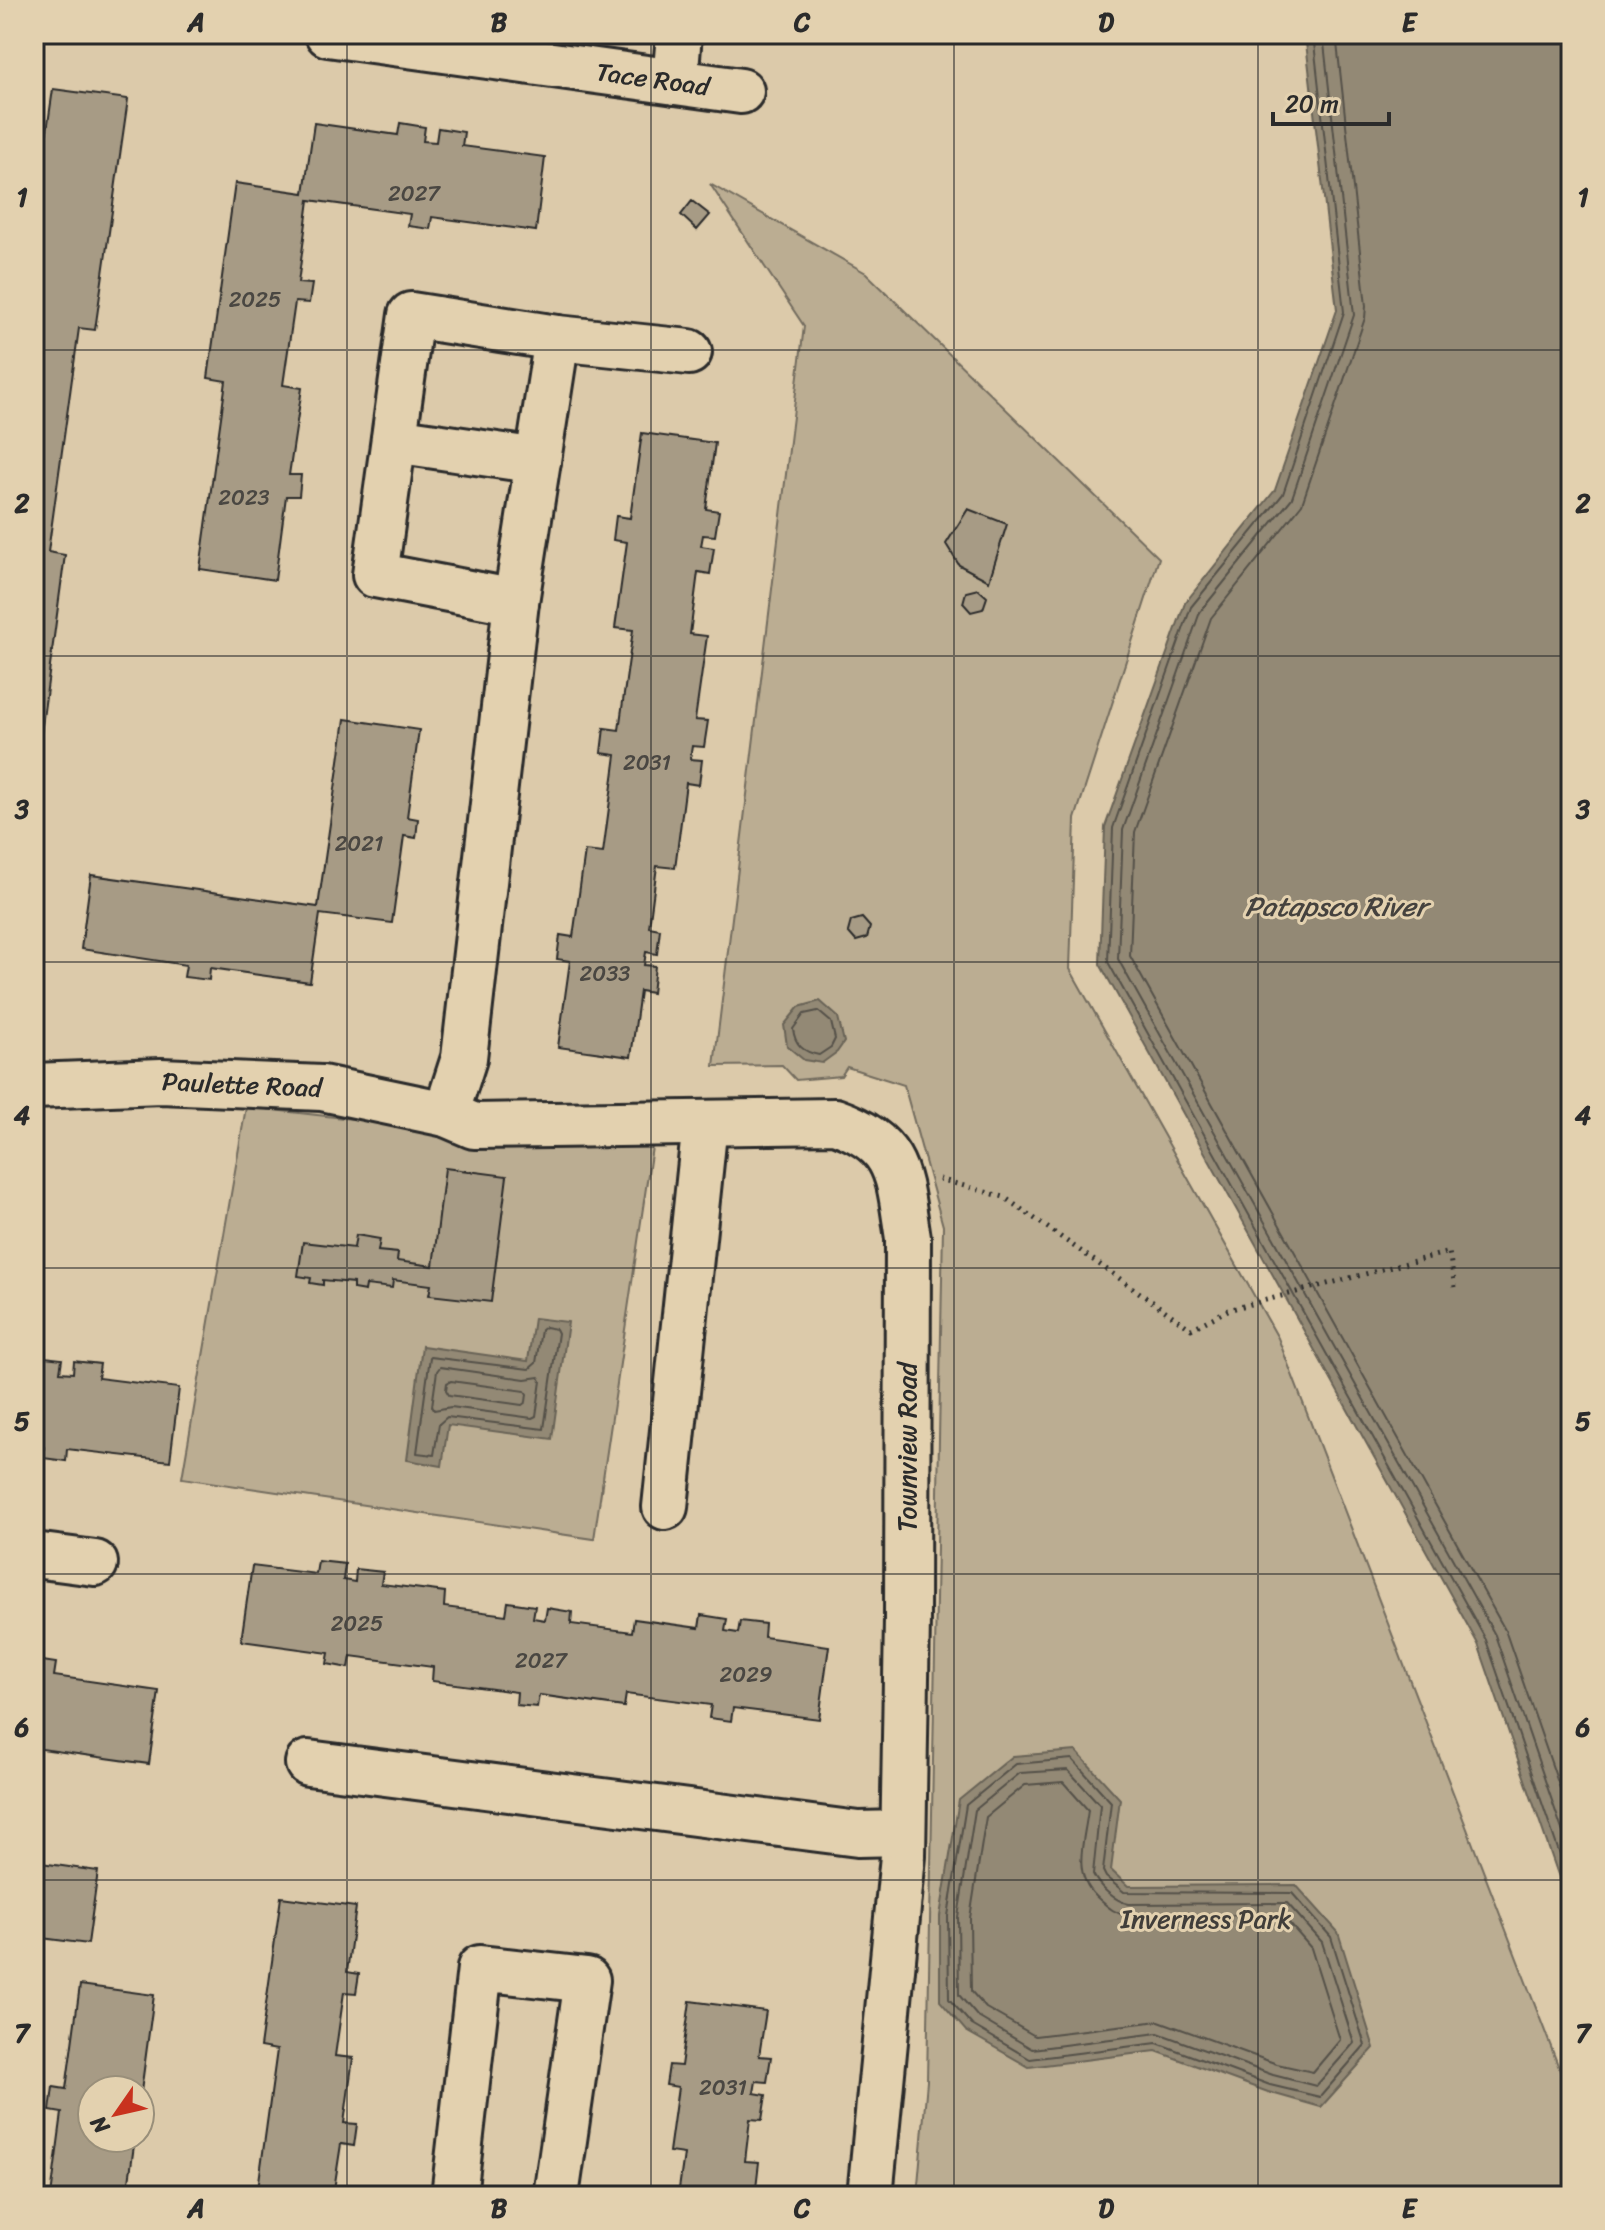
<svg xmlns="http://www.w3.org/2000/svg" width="1605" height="2230" font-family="Sriracha,sans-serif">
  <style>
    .green { fill: #bbad92; stroke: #736c5e; stroke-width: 2 }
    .water { fill: #938975; stroke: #696357; stroke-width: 2 }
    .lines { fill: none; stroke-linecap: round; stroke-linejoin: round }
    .shore { stroke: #555149; stroke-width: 2 }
    .building { fill: #a79b85; stroke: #2b2b2b; stroke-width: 2 }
    .minor-casing { stroke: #2b2b2b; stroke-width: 50 }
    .path { stroke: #2b2b2b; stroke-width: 5; stroke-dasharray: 2 6; stroke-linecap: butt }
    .minor { stroke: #e3d1af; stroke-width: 44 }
    .grid { fill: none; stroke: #2b2b2b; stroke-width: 2; stroke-opacity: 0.55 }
    .labels { text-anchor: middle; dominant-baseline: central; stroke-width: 6; stroke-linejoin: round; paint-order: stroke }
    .number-label { font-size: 22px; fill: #4a4742 }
    .street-label { font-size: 26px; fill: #2b2b2b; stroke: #e3d1af }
    .park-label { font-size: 26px; fill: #413e3a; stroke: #e3d1af }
    .water-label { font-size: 28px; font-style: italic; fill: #45423e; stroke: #e3d1af }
    .neatline { fill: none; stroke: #2b2b2b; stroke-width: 3 }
    .grid-label { font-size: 26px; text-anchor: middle; font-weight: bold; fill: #2b2b2b }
  </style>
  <rect width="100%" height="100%" fill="#dccaaa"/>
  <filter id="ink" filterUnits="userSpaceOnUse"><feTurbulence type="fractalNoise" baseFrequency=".0125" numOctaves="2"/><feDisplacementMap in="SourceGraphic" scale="16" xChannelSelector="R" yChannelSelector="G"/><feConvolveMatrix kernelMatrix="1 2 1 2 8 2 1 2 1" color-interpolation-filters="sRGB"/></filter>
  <g filter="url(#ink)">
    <path class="green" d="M710,184L866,273L1159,558L1075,819L1070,969L1278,1338L1571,2099V2196H917L927,2081L943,1226L904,1085L847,1067L841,1076L796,1080L782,1065L714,1066L804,326Z
      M246,1107L602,1147H652L594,1539L182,1478Z"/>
    <path class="water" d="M1305,34H1571V1912L1478,1644L1100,964L1105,827L1185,603L1275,490L1337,310Z
      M820,1001L838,1017L844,1042L837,1052L822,1063L804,1060L787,1046L784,1025L799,1007Z
      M534,1318L568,1322L552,1439L448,1425L442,1466L407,1460L422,1346L528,1361Z
      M1076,1751L1120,1799L1111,1870L1128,1886L1296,1885L1338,1932L1374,2048L1321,2107L1268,2092L1156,2051L1029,2067L966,2031L940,2001V1916L959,1800L1013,1756Z"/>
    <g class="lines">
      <path class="shore" d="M1313,34L1344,312L1283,494L1191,607L1113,828L1108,962L1486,1640L1571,1887
        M1323,34L1354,315L1292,498L1200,612L1123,830L1118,959L1495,1635L1571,1856
        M1336,34L1366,306L1365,318L1302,504L1211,618L1135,832L1130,956L1505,1630L1571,1820
        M818,1011L831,1022L835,1039L831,1047L819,1055C803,1052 795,1045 793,1029L804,1014Z
        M545,1327L556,1329L558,1333L544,1429L447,1417L439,1424L434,1455L417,1453L430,1357L529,1369L536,1363L541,1330Z
        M440,1367L525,1379L539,1377L541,1381L536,1416L532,1418L451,1407L434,1410L432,1406L437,1371Z
        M451,1381L525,1391L527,1394L526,1402L522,1405L449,1395L446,1390L447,1383Z
        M1072,1759L1111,1802L1103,1871L1106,1877L1124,1892L1292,1893L1331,1937L1365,2045L1320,2097L1270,2085L1157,2043L1030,2059L972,2025L949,1999L948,1916L966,1805L1016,1764Z
        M1068,1770L1100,1805L1093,1874C1099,1887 1115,1901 1129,1904L1287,1903L1322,1942L1354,2043L1316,2086L1273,2075L1158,2033L1032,2049L978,2017L959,1995L958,1917L975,1810L1020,1773Z
        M1063,1782L1088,1810C1084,1844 1070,1875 1100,1900C1109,1908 1116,1914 1128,1916L1282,1915L1311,1948L1340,2040L1313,2072L1277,2064L1159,2021L1035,2036L986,2008L971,1991L970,1918L986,1817L1025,1785Z"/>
    </g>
    <path class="building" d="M53,89L128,99L95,330L79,328L48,552L65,555L39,748H34V192L38,193Z
      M314,123L398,135L400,123L425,127L423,141L436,142L438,128L464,132L462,146L545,157L536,231L432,217L430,229L408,226L410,214L309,200L298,283L312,284L309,303L295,302L283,385L302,388L289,475H301L299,496H286L275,580L200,569L226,381L208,378L235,183L304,193Z
      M692,201L710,215L697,230L681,215Z
      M642,433L715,443L706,509L719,511L715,536L703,535L701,546L714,548L710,574L698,572L690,634L707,636L695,720L708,721L704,747L692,746L690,759L702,760L699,785L686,783L675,868L657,866L649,927L660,929L657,954L646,952L644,965L655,966L652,993L640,991L631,1057L558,1047L570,961L557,959L560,935L573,937L585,851L603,853L616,755L601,753L604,728L619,730L633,630L615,628L627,542L613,540L616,516L630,518Z
      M968,509L1007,524L989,581L959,565L946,544Z
      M978,589L987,597L983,609L971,612L963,603L966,592Z
      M345,719L419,730L407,817L418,819L416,838L404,836L392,923L320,914L310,982L210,968L209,980L184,977L186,965L81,949L91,875L318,907Z
      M862,918L870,927L867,938L856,941L848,932L851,921Z
      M445,1168L507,1176L491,1302L429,1295L431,1285L393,1280L392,1288L366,1285L365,1291L353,1289V1283L323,1280V1285L310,1283L311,1278L298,1276L303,1242L354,1248L356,1235L380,1239L378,1251L398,1253L397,1261L433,1266Z
      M36,1356L62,1359L60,1372L73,1373L74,1361L100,1364L98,1378L179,1388L170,1461L67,1449L66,1461L43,1458L44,1447L34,1445V1369Z
      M318,1561L345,1564L343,1580L355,1582L356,1569L383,1572L381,1584L445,1592L444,1607L506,1615L508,1602L535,1606L533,1618L545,1620L547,1608L572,1612L571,1624L632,1632L634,1619L699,1628L701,1615L727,1619L725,1631L738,1633L740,1621L765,1624L764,1637L829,1646L819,1719L733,1708L731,1721L709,1718L711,1705L626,1694L624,1707L539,1695L537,1707L516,1705L517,1692L432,1681L433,1667L351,1656L349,1668L327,1664L329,1653L241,1641L252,1566L316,1574Z
      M36,1660L56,1663L54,1676L159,1691L149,1764L34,1748Z
      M34,1862L98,1871L88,1944L34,1937Z
      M281,1897L356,1907L347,1972L359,1974L356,1993L344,1992L335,2056L353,2058L344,2123L357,2124L354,2146L341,2144L333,2196H257L277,2050L260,2047Z
      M80,1985L154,1995L140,2099V2090H92V2138H135L127,2196H51L62,2113L50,2111L53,2087L66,2089Z
      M690,2001L766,2011L759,2056L771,2057L767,2082L756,2081L754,2093L766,2095L762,2120L750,2119L745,2161L759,2162L755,2196H678L684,2154L669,2152L678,2087L666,2085L669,2065L681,2066Z"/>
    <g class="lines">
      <defs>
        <g id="minor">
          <path id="s1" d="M328,34L741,91"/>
          <path d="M675,82L679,34"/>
          <path d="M394,440L538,461"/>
          <path d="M516,602L375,575L411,315L557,338"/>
          <path id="s2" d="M34,1086L161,1081L322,1088L446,1114L474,1126L835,1121C901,1144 898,1176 908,1238L907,1619L903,1856L870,2196"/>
          <path d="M446,1114L464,1058L516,602L557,338L689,352"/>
          <path d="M665,1507L705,1123"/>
          <path d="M34,1555L95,1563"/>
          <path d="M308,1763L858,1834L902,1833"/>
          <path d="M454,2196L480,1968L587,1980L556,2196"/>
        </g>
      </defs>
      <use href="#minor" class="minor-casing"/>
      <path class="path" d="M939,1179L1004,1197L1191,1329L1228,1310L1449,1252L1456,1293"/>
      <use href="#minor" class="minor"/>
    </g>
  </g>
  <path class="grid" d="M347,34V2196M651,34V2196M954,34V2196M1258,34V2196M34,350H1571M34,656H1571M34,962H1571M34,1268H1571M34,1574H1571M34,1880H1571"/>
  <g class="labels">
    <g class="number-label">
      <text x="414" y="193">2027</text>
      <text x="255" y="299">2025</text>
      <text x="244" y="497">2023</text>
      <text x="647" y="762">2031</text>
      <text x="359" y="843">2021</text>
      <text x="605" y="973">2033</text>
      <text x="357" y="1623">2025</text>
      <text x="541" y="1660">2027</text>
      <text x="746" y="1674">2029</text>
      <text x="723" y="2087">2031</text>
    </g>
    <g class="street-label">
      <text stroke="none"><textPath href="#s1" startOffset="328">Tace Road</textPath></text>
      <text stroke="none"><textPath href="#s2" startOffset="208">Paulette Road</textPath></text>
      <text transform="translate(907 1447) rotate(-90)">Townview Road</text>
    </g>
    <g class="park-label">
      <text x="1206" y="1919">Inverness Park</text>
    </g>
    <g class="water-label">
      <text x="1336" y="906">Patapsco River</text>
    </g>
  </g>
  <rect width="1605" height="2230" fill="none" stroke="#e3d1af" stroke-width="88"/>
  <g transform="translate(116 2114) rotate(236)"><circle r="38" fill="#e3d1af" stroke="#998f7a" stroke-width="2"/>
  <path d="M0-6L14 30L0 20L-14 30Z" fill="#c8321e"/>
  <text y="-12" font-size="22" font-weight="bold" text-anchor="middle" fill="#2b2b2b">N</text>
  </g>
  <path d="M1273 112v12h116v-12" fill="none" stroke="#2b2b2b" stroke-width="4"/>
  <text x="1285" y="112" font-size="24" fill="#2b2b2b" stroke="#e3d1af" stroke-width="6" paint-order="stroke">20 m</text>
  <rect x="44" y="44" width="1517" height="2142" class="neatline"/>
  <g class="grid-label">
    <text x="196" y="31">A</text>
    <text x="499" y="31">B</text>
    <text x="802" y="31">C</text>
    <text x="1106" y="31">D</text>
    <text x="1409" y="31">E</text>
    <text x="22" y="206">1</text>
    <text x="1583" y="206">1</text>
    <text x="22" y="512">2</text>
    <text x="1583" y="512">2</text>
    <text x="22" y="818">3</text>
    <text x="1583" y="818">3</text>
    <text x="22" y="1124">4</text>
    <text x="1583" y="1124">4</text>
    <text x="22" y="1430">5</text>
    <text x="1583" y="1430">5</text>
    <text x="22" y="1736">6</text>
    <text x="1583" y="1736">6</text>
    <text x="22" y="2042">7</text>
    <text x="1583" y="2042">7</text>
    <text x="196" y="2217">A</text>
    <text x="499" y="2217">B</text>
    <text x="802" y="2217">C</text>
    <text x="1106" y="2217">D</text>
    <text x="1409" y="2217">E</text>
  </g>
</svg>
